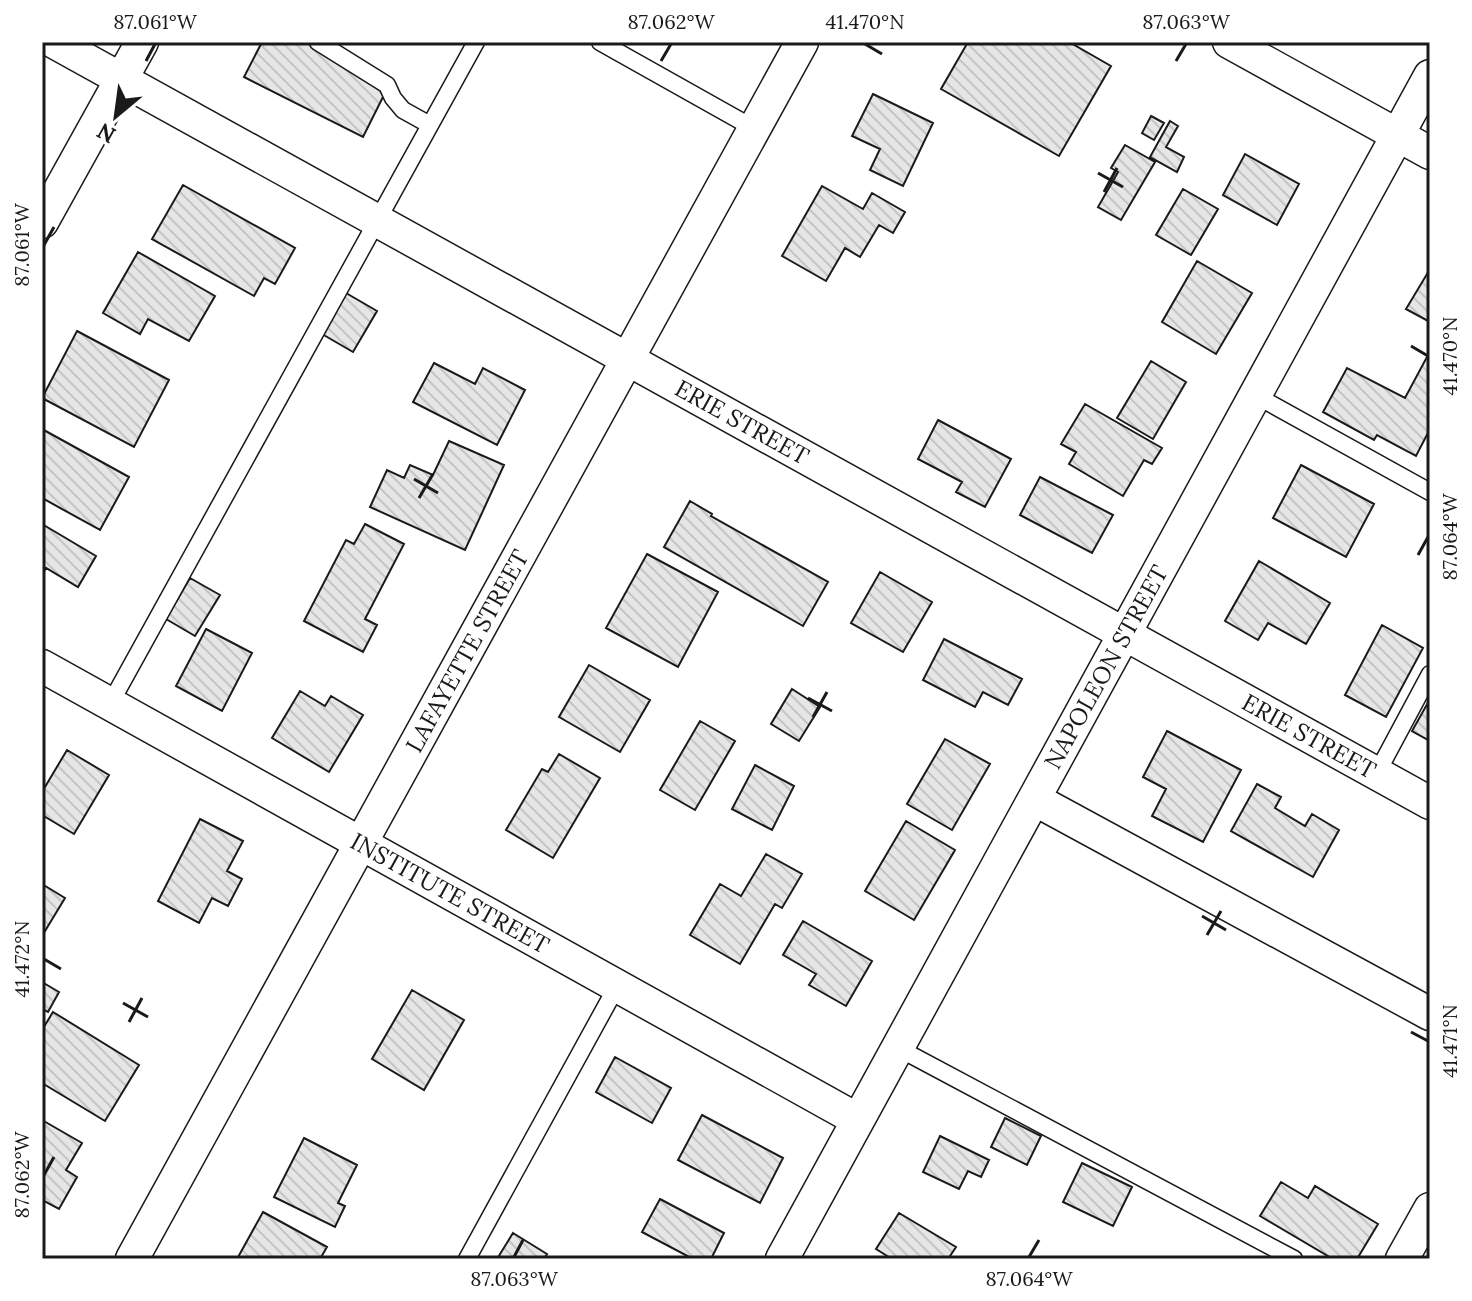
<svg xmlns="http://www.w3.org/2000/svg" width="1472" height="1301" font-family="Lora,serif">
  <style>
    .building { fill: url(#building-back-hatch); stroke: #1a1a1a; stroke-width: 2 }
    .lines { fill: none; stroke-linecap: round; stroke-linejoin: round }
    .lane-casing { stroke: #1a1a1a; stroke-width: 19 }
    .street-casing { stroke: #1a1a1a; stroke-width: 35 }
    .lane { stroke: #fff; stroke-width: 16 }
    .street { stroke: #fff; stroke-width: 32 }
    .ticks { fill: none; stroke: #1a1a1a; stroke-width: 3 }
    .labels { text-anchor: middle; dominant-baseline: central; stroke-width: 6; stroke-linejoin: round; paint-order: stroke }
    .street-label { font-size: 24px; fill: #1a1a1a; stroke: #fff }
    .neatline { fill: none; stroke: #1a1a1a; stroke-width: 3 }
    .ticks-label { font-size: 20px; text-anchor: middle; fill: #1a1a1a }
  </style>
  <defs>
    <pattern id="building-back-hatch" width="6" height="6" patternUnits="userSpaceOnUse" patternTransform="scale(2)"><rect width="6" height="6" fill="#e6e6e6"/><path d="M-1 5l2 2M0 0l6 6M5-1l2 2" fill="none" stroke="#c5c5c5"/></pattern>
  </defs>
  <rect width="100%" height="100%" fill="#fff"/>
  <path class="building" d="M262,42H305L389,85L363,137L244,77Z
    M968,42H1069L1111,66L1059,156L941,89Z
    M873,94L933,123L903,186L870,170L880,149L852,136Z
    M1151,116L1164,123L1154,140L1142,133Z
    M1170,121L1178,126L1166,147L1184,157L1177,172L1150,157Z
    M1125,145L1155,162L1121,220L1098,207L1118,172L1111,168Z
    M1245,154L1299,184L1277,225L1223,195Z
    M183,185L295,248L275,284L264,278L254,296L152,239Z
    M822,186L863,209L872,193L905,212L893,233L879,225L860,257L845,248L826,281L782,256Z
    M1183,189L1218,209L1191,255L1156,235Z
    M138,252L215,296L189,341L148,319L140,334L103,313Z
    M1197,261L1252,293L1216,354L1162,322Z
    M1430,269V322L1406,309Z
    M346,293L377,311L353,352L322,334Z
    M77,331L169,380L134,447L42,398Z
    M1428,355L1430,356V429L1416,456L1377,435L1374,440L1323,412L1347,368L1405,398Z
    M1151,361L1186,382L1153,439L1117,418Z
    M434,363L475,384L483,368L525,390L497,445L413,402Z
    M1085,404L1162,448L1152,464L1144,460L1123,496L1069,464L1076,452L1061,444Z
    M938,420L1011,459L985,507L956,492L962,482L918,459Z
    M42,429L129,477L100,530L42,498Z
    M449,441L504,465L465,550L370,507L387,470L404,478L410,465L433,475Z
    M1301,465L1374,504L1346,557L1273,518Z
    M1040,477L1113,515L1092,553L1020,515Z
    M690,501L712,514L711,516L828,582L803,626L664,547Z
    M42,524L96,556L78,587L46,568L42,575Z
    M365,524L404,544L365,619L377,625L363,652L304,621L346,540L354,544Z
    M647,554L718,592L678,667L606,628Z
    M1259,561L1330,603L1306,644L1268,623L1258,640L1225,621Z
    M880,572L932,602L903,652L851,623Z
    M190,578L220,595L195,636L166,619Z
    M1382,625L1423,648L1386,717L1345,695Z
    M206,629L252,653L222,711L176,686Z
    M944,639L1022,679L1008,705L983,692L975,707L923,680Z
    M589,665L650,700L620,752L559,717Z
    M792,689L820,707L799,741L771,724Z
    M300,691L325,706L331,696L363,715L329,772L272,738Z
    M1430,699V741L1412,731Z
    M700,721L735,741L695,810L660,790Z
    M1167,731L1241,770L1203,842L1152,816L1166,789L1143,777Z
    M945,739L990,764L952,830L907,804Z
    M67,750L109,775L74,834L42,815V792Z
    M559,754L600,778L553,858L506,830L542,769L548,772Z
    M755,765L794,786L772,830L732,809Z
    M1257,784L1281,797L1275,808L1305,826L1312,814L1339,830L1313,877L1231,831Z
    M200,819L243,841L227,871L242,879L228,906L212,898L199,923L158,901Z
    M906,821L955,850L914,920L865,891Z
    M766,854L802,874L782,908L775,904L740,964L690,935L720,884L741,896Z
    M42,884L65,898L42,936Z
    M803,921L872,961L846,1006L809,985L816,974L783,955Z
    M42,982L59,992L48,1012L42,1009Z
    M412,990L464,1020L424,1090L372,1059Z
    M53,1012L139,1065L105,1121L42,1083V1030Z
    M615,1057L671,1088L652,1123L596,1092Z
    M702,1115L783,1158L760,1203L678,1160Z
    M1005,1118L1041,1136L1027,1165L991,1147Z
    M42,1120L82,1143L66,1170L77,1177L59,1209L42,1200Z
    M940,1136L989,1160L981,1177L968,1171L959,1189L923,1172Z
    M304,1138L357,1165L338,1203L345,1206L335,1227L274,1197Z
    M1082,1163L1132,1187L1113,1226L1063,1202Z
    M1281,1182L1308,1198L1315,1186L1378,1224L1357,1259H1333L1260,1216Z
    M660,1199L724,1233L711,1259H693L642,1232Z
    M263,1212L327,1247L320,1259H237Z
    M899,1213L956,1247L948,1259H892L876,1249Z
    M513,1233L547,1254L544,1259H497Z"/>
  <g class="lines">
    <defs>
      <path id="lane" d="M318,42L387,85L393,98L403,110L430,125
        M600,42L755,129
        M1255,395L1430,492
        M110,704L476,42
        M1377,773L1430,674
        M898,1048L1294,1259
        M467,1259L617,986"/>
      <path id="street" d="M54,42L1430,803
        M1229,42L1430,153
        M42,222L142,42
        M42,666L858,1120
        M1034,799L1430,1014
        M132,1259L802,42
        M782,1259L1430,76
        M1402,1259L1430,1209"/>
    </defs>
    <use href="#lane" class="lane-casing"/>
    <use href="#street" class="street-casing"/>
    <use href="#lane" class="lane"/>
    <use href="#street" class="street"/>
  </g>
  <path class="ticks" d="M865,44L882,54M146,61L155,44M661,61L671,44M1176,61L1186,44M1098,173L1123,187M1104,192L1117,168M44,245L54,227M1411,346L1428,356M414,479L438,493M419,498L433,474M1418,555L1428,537M808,698L832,711M813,717L827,692M1202,916L1226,930M1207,935L1221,911M44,959L61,969M123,1003L148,1017M129,1022L142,998M1411,1032L1428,1041M44,1175L54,1157M514,1257L523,1240M1029,1257L1039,1240"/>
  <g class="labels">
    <g class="street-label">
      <text transform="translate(742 422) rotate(29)">ERIE STREET</text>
      <text transform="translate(467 651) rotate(-61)">LAFAYETTE STREET</text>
      <text transform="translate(1106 667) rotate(-61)">NAPOLEON STREET</text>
      <text transform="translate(1309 736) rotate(29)">ERIE STREET</text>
      <text transform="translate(450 893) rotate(29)">INSTITUTE STREET</text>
    </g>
  </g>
  <rect width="1472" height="1301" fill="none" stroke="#ffffff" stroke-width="88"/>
  <g transform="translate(116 116) rotate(209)" stroke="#ffffff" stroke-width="6" paint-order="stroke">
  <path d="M0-6L14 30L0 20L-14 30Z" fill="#1a1a1a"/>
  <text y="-12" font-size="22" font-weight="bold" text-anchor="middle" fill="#1a1a1a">N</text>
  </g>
  <rect x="44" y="44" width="1384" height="1213" class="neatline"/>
  <g class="ticks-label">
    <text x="155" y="29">87.061°W</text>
    <text x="671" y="29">87.062°W</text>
    <text x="865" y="29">41.470°N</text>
    <text x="1186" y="29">87.063°W</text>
    <text transform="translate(22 245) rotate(-90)" y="7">87.061°W</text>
    <text transform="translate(1450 356) rotate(-90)" y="7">41.470°N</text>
    <text transform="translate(1450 537) rotate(-90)" y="7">87.064°W</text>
    <text transform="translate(22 959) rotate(-90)" y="7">41.472°N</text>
    <text transform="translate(1450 1041) rotate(-90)" y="7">41.471°N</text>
    <text transform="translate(22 1175) rotate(-90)" y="7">87.062°W</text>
    <text x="514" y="1286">87.063°W</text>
    <text x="1029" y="1286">87.064°W</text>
  </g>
</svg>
